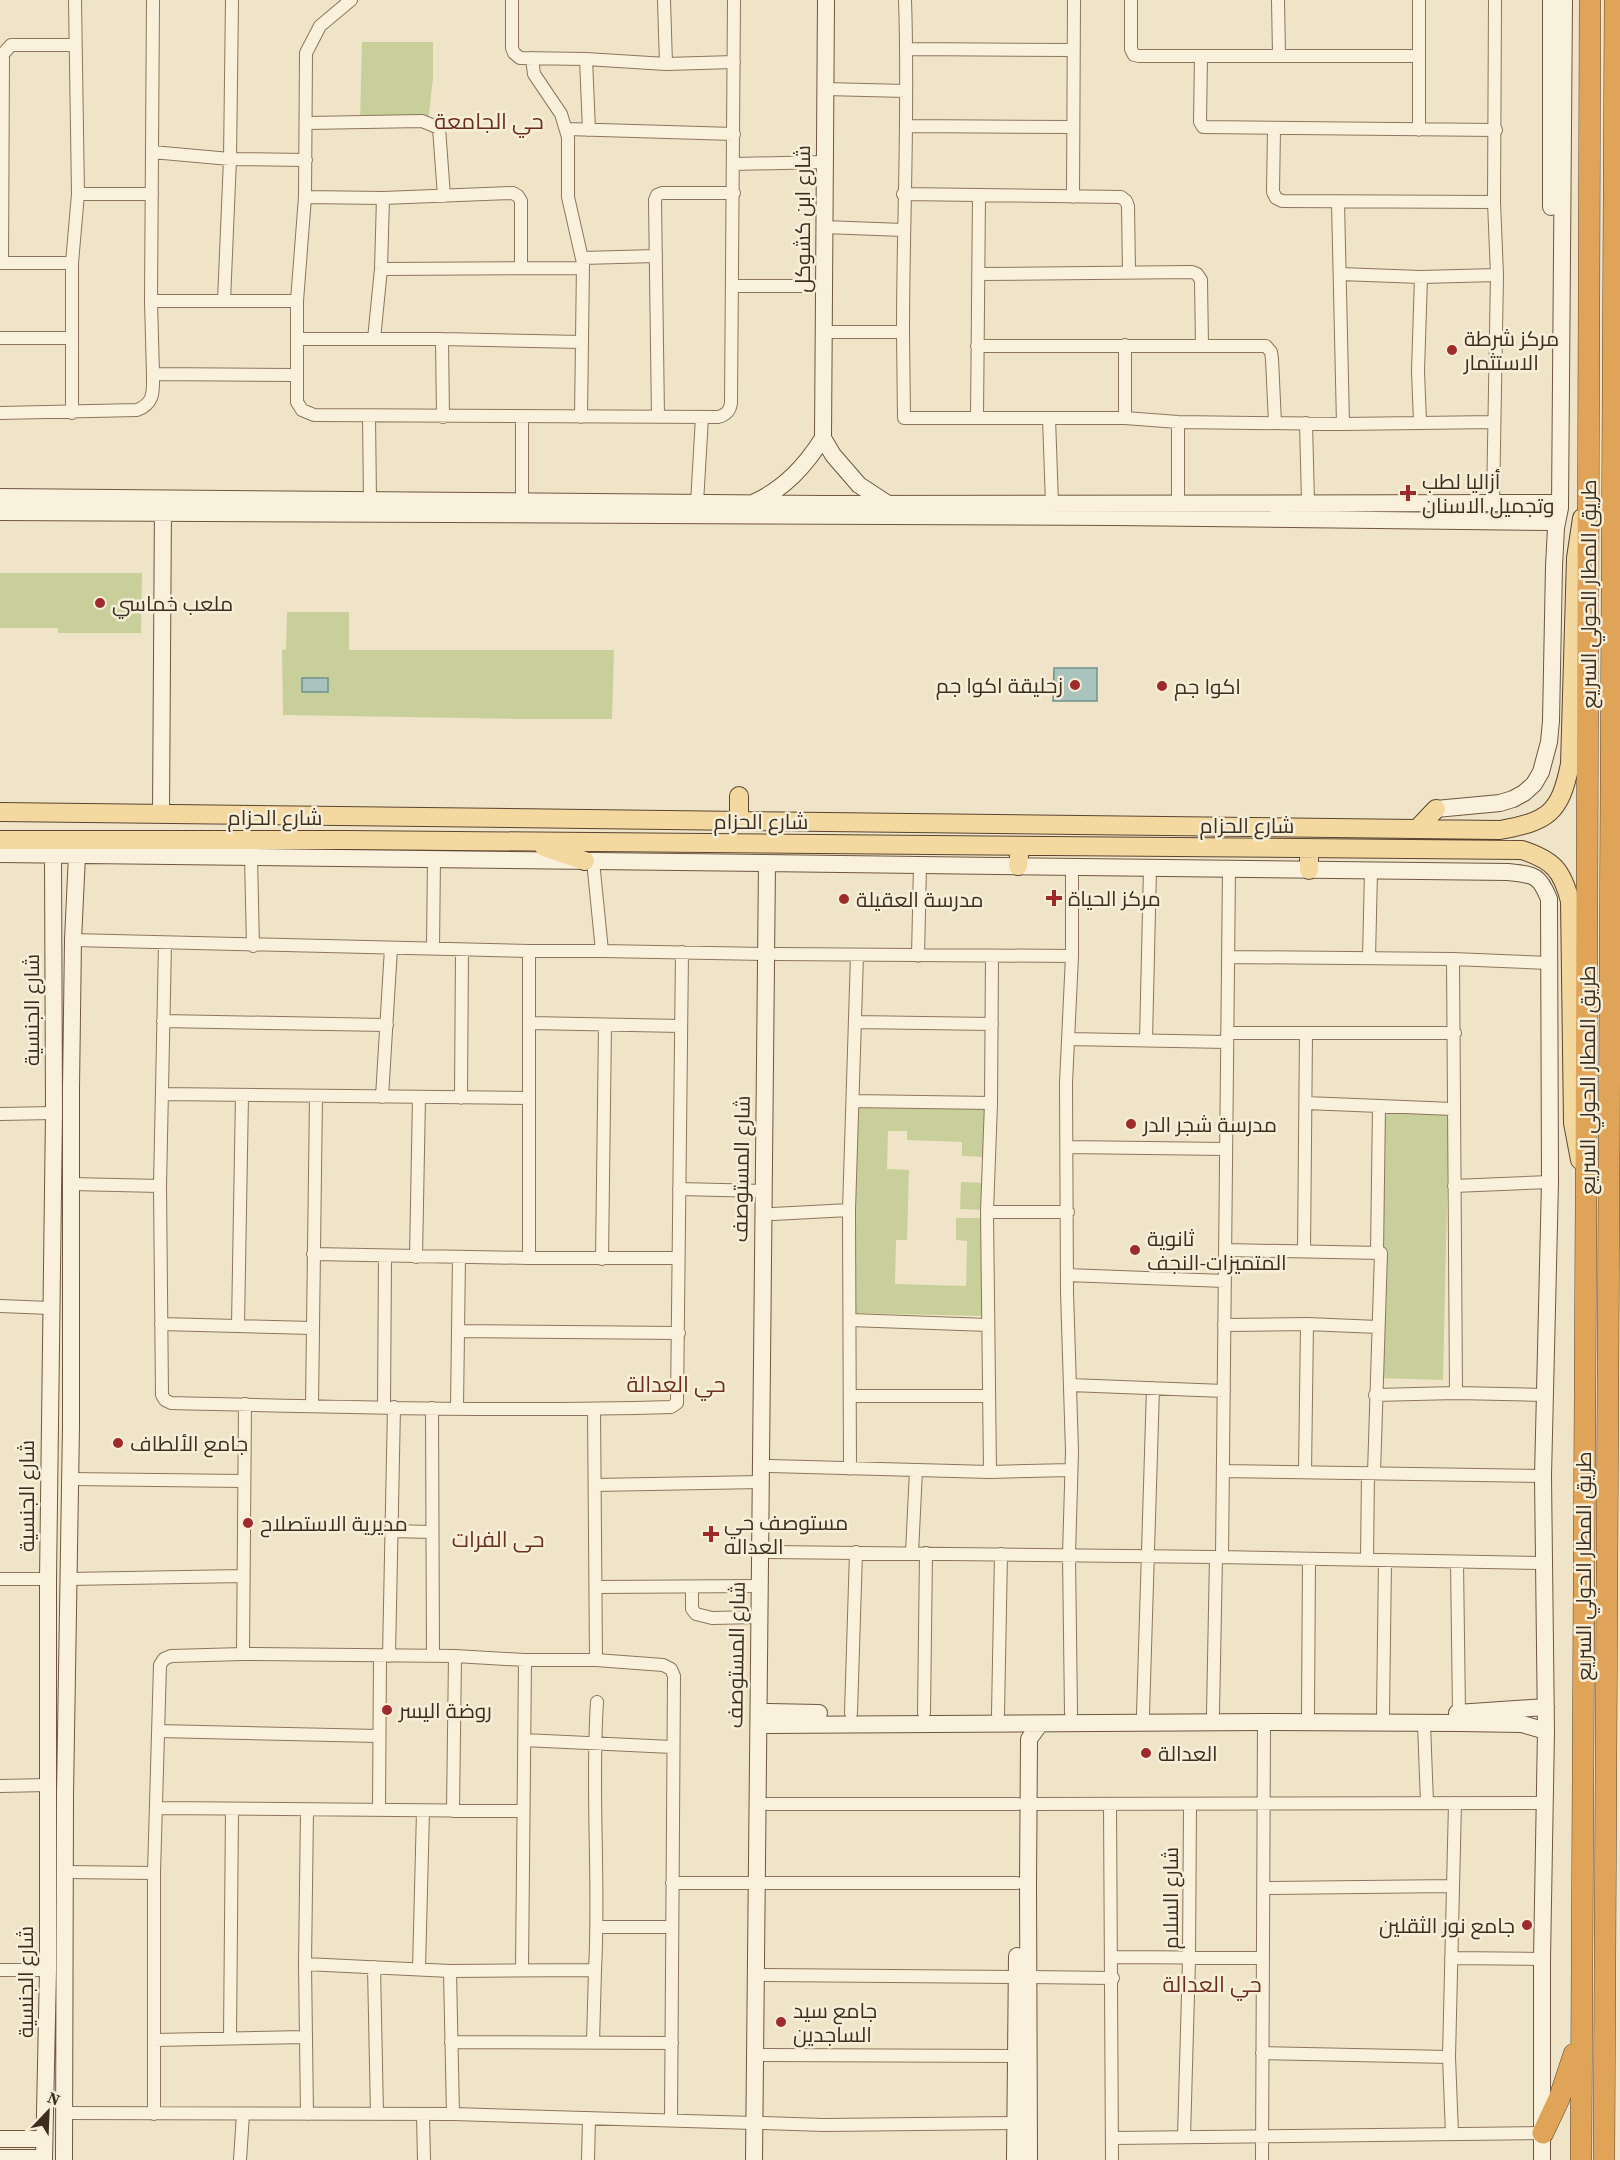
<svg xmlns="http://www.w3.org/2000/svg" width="1620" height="2160" font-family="'Source Serif 4',Cairo,serif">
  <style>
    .green { fill: #c9cf9b }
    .water { fill: #a9c4bc; stroke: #6f938a; stroke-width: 1.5 }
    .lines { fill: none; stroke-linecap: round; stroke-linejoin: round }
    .street-casing { stroke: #8d765c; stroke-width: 14 }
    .secondary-casing { stroke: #6f573f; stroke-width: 18 }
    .primary-casing { stroke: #5b4430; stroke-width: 20 }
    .highway-casing { stroke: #5b4430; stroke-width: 22 }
    .street { stroke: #faf1dc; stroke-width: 12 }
    .secondary { stroke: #faf1dc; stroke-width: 16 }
    .primary { stroke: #f3d9a0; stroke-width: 18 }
    .highway { stroke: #e0a458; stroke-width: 21 }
    .poi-dot { fill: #9e2a2b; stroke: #f7eed8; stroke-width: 2 }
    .labels { text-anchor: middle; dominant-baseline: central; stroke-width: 5; stroke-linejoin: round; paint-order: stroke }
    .street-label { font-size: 21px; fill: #3d2e20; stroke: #f7eed8 }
    .poi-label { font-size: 21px; fill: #3d2e20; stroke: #f7eed8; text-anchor: start }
    .neighbourhood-label { font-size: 22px; fill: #6b2e1e; stroke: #f7eed8 }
  </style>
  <rect width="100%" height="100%" fill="#f0e4c8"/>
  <path class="green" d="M362,42H433V78L428,122L360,121Z
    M0,573H142L141,633H58V628H0Z
    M287,612H349V650H614L612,719H524L283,715L282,650L286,649Z
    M857,1105L987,1108L986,1157L962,1156V1142L907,1140V1131H888L887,1169L909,1170L907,1240H896L895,1284L966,1286L967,1241L956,1240V1218H984L982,1316L853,1313Z
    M1384,1110L1449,1111L1443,1380L1378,1378Z
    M961,1182L985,1183L984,1210L960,1209Z"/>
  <path class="water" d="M1054,668H1097V701H1053Z
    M302,678H328V692H302Z"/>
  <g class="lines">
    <defs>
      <path id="street" d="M351,0L320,26L306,53L305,197L297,301V402L302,410L314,415L718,417C726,415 730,411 731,403L734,0
        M512,0V48L514,53L520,58L586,59L666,64L734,62
        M664,0L666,64
        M1131,0V49L1134,55L1139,56H1419
        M1278,0L1279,55
        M1419,0V130
        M907,49L1073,50
        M1201,56L1200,122L1203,127L1496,130
        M532,58L534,74L561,114L568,137V197L583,263L581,417
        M586,59L589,130
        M825,89L906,91
        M307,123L422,121L439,128L444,196
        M906,126L1073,127
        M567,129L734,134
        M1274,129L1273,192L1276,198L1282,201L1494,202
        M152,152L230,159L306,160
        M734,164L825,162
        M78,194H152
        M903,194L1121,197L1126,201L1128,206L1129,272
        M305,197L383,198L513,193L518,196L521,201V267
        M1073,197L1074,0
        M1338,202L1343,424
        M824,227L903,230
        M582,258L656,256
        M0,263H72
        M2,263L3,54L11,45H75
        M381,269L583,268
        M978,274L1192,272L1197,274L1201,280L1202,345
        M1340,274L1421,277L1497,275
        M733,286H824
        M151,301H297
        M224,301L230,159L232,0
        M824,332H903C903,221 909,111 905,0
        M903,332L904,418H1125L1178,422L1343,424L1494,422
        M0,338H72
        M297,339H442L582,342
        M374,339L381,269L383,198
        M442,339L443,417
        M977,346H1266L1271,352L1272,359L1275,423
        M153,374L151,301L153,0
        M0,413L137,410C155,403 153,391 153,374L296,375
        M72,413V263L78,194L75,0
        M369,416L370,500
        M522,417V501
        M658,417L655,200L657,195L662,193H734
        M977,418L979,195
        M1049,418L1052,504
        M1125,418V345
        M1178,422V504
        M1420,422L1418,371L1421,277
        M1306,423L1308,502
        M697,503L702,417
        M1493,503L1497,275L1494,202L1495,0
        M251,857L253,946
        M593,861L602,951
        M73,940L529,951H602L766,954
        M165,944L160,1186L162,1395L165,1400L171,1403C337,1407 504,1412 671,1407L677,1403L682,952
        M433,949L434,859
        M529,951V1258
        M776,954L1072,956
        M918,956L920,865
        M1228,957L1453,959L1549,963
        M1369,958L1371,871
        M1453,959L1456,1393
        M163,1021L387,1025
        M855,1022L992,1024
        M530,1023L681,1026
        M1227,1033H1455
        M1068,1039L1227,1042
        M1146,1040L1150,868
        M162,1094L529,1098
        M382,1097L391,948
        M461,1098L462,950
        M853,1101L991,1103
        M1306,1103L1453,1109
        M0,1114L54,1113
        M1067,1147L1226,1149
        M72,1184L160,1186
        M1454,1186L1550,1182
        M679,1189L764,1191
        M987,1212H1068
        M773,1214L849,1210
        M1225,1250L1381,1253L1374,1473
        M1304,1251L1306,1033
        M1377,1252L1379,1106
        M313,1254L529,1258H678
        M416,1257L419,1097
        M602,1259L605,1025
        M1067,1275L1225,1281
        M0,1306L50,1308
        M850,1320L988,1325
        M161,1324L312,1328
        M238,1325L242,1095
        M1224,1325L1307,1324L1378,1327
        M458,1331L679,1333
        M1070,1385L1224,1391
        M1375,1395L1456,1393L1544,1395
        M850,1396H989
        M312,1405L316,1096
        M384,1407L385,1256
        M432,1408L433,1656
        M457,1408L459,1257
        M594,1409L596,1660
        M770,1466L990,1472L1071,1470
        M850,1469L849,1210L857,955
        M1223,1471L1543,1476
        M990,1472L987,1212L991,1103L992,956
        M1305,1472L1307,1324
        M69,1479L244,1481
        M595,1485L761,1482
        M391,1531L432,1532
        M769,1552L1216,1557L1544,1563
        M912,1553L916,1470
        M1222,1557L1229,869
        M1367,1560L1368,1473
        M1457,1562L1459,1713
        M0,1579H48
        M68,1579L243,1576
        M596,1587L760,1586
        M692,1587V1609L696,1614L712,1618L759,1617
        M243,1654L245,1404
        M389,1656L394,1407
        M851,1713L856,1552
        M924,1713L926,1553
        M1071,1713L1069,1555L1072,1451L1067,1292L1066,1083L1072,956V867
        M1213,1713L1216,1557
        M1308,1713L1309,1559
        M998,1714L1001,1554
        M1143,1714L1153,1388
        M1383,1714L1385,1560
        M1424,1724L1427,1803
        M159,1731L378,1736
        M524,1740L672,1747
        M0,1786L48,1785
        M767,1804H1018
        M1029,1804L1544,1803
        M1110,1804L1112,2160
        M157,1808L523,1811
        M379,1810L380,1656
        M453,1811L455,1656
        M65,1872L154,1873
        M672,1883H757
        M766,1883H1017
        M1263,1888L1453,1886
        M597,1927H672
        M1112,1957L1263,1958
        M1451,1958L1542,1959
        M305,1964L450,1971L595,1970L593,2042
        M374,1967L377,2114
        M419,1969L423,1811
        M0,1970H48
        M522,1970L525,1660
        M595,1970C600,1881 591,1792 597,1702
        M450,1971L453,2114
        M765,1975L1016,1977
        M1028,1977L1113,1978
        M230,2038L232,1809
        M154,2040L306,2037
        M451,2042L672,2043
        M1262,2053L1449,2057
        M764,2055L1016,2056
        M64,2113L453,2114L754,2123
        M154,2114V1873L160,1665L164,1659L171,1656L243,1654L455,1656L525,1660H596L663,1665L671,1669L674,1676L671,2120
        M307,2114L305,1964L307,1810
        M423,2114L424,2160
        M763,2123L824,2125L1015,2123
        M1452,2134L1449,2057L1455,1803
        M1184,2137L1189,1959L1190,1804
        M1113,2138L1543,2133
        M240,2160L243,2114
        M588,2160L589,2118
        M1262,2160L1264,1722"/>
      <path id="secondary" d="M1551,0V207
        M823,438L826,0
        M823,438L833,455L859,485L888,504
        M0,497L825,504L1551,503
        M755,502C785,488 805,466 823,438
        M0,512L1115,517L1553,522
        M1436,809L1500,803L1513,799L1524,793L1534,784L1541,772L1549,742L1551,721L1554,566L1556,528L1560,508L1564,0
        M161,814L163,502
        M0,854L1508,872C1534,875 1539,874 1549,899L1550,1182L1543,1476L1546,1731L1542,1959V2160
        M768,1712L819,1713
        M1457,1713L1546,1707
        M767,1725L1264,1722L1459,1723L1522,1724L1546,1731
        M0,2139H44
        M0,2158H44
        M44,2160L48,1970V1579L54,1113L53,854L46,848
        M64,2160L65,1795L71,1426V1088L73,940L77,855L84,847
        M754,2160L767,863
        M1015,2160L1017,1956
        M1029,2160L1028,1885L1029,1739L1040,1724"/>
      <path id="primary" d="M739,796V820
        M0,812L1500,830C1548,821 1560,814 1570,764L1576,558L1582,518
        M1417,829L1436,809
        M0,840H347L1522,850C1553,860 1562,870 1570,901L1573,1123L1580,1160
        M544,847L585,861
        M1018,866L1020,846
        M1309,870V848"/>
      <path id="highway" d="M1543,2133L1559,2099L1574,2054
        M1581,2160L1586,1201L1590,0
        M1604,2160L1615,0"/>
    </defs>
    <use href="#street" class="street-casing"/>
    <use href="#secondary" class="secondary-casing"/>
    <use href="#primary" class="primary-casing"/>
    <use href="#highway" class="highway-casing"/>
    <use href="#street" class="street"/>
    <use href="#secondary" class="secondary"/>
    <use href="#primary" class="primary"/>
    <use href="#highway" class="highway"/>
  </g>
  <g class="poi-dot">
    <circle cx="1452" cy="350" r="6"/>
    <path d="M1405 484h6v6h6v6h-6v6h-6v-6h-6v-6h6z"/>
    <circle cx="100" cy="603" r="6"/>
    <circle cx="1075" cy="685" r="6"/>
    <circle cx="1162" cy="686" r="6"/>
    <path d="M1051 889h6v6h6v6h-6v6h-6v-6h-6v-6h6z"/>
    <circle cx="844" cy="899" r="6"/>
    <circle cx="1131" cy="1124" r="6"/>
    <circle cx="1135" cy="1250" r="6"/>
    <circle cx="118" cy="1443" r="6"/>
    <circle cx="248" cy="1523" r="6"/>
    <path d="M708 1525h6v6h6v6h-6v6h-6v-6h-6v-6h6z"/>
    <circle cx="387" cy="1710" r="6"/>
    <circle cx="1146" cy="1753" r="6"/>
    <circle cx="1527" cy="1925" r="6"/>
    <circle cx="781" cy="2022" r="6"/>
  </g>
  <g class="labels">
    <g class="street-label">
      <text transform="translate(802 219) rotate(-90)">شارع ابن كشوكل</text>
      <text transform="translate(1588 594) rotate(-90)">طريق المطار الحولي السريع</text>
      <text x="275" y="817">شارع الحزام</text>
      <text x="761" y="821">شارع الحزام</text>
      <text x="1247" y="825">شارع الحزام</text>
      <text transform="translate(31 1010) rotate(-90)">شارع الجنسية</text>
      <text transform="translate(1587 1080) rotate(-90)">طريق المطار الحولي السريع</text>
      <text transform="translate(741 1169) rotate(-89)">شارع المستوصف</text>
      <text transform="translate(26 1496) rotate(-90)">شارع الجنسية</text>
      <text transform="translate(1583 1566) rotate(-90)">طريق المطار الحولي السريع</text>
      <text transform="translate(736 1655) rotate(-89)">شارع المستوصف</text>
      <text transform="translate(1170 1898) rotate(-90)">شارع السلام</text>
      <text transform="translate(25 1982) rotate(-90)">شارع الجنسية</text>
    </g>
    <g class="poi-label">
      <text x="1464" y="338">مركز شرطة<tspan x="1464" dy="24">الاستثمار</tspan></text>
      <text x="1422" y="481">أزاليا لطب<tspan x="1422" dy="24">وتجميل الاسنان</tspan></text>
      <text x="112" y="603">ملعب خماسي</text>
      <text x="1063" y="685" text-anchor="end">زحليقة اكوا جم</text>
      <text x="1174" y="686">اكوا جم</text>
      <text x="1068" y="898">مركز الحياة</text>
      <text x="856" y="899">مدرسة العقيلة</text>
      <text x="1143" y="1124">مدرسة شجر الدر</text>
      <text x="1147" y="1238">ثانوية<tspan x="1147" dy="24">المتميزات-النجف</tspan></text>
      <text x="130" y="1443">جامع الألطاف</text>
      <text x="724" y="1522">مستوصف حي<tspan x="724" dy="24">العداله</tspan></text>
      <text x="260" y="1523">مديرية الاستصلاح</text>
      <text x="399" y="1710">روضة اليسر</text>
      <text x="1158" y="1753">العدالة</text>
      <text x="1515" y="1925" text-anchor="end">جامع نور الثقلين</text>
      <text x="793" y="2010">جامع سيد<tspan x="793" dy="24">الساجدين</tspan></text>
    </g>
    <g class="neighbourhood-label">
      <text x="489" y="121">حي الجامعة</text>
      <text x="676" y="1384">حي العدالة</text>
      <text x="498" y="1539">حی الفرات</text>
      <text x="1212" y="1984">حي العدالة</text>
    </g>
  </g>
  <g transform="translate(48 2112) rotate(23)" stroke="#f7eed8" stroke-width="4.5" paint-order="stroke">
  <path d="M0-4.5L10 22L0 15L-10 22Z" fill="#3d2e20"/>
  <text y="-9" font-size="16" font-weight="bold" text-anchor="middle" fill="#3d2e20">N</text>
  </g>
</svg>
